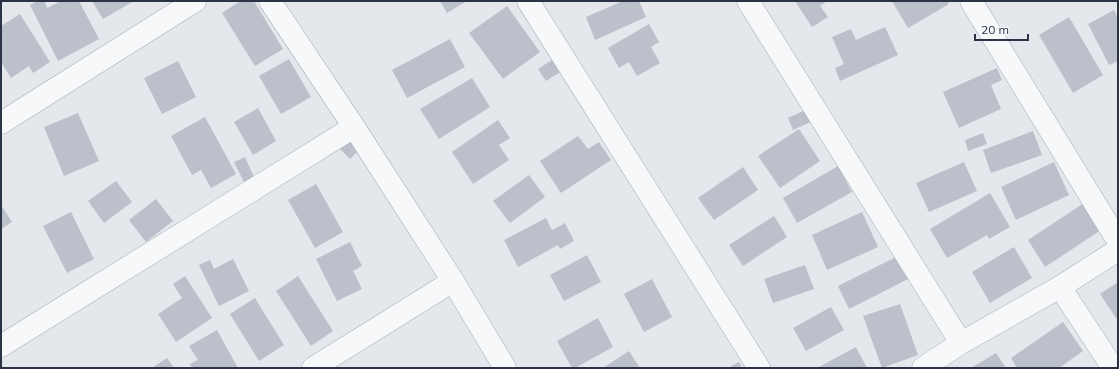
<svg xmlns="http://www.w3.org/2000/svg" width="1119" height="369" font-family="Mulish,sans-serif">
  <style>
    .building { fill: #bbc0ca }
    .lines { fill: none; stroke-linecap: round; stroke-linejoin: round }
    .minor-casing { stroke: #a9aeb7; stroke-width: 23 }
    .minor { stroke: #f7f8fa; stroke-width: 22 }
  </style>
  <rect width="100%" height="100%" fill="#e4e7ec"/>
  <path class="building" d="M38,1H44L47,8L59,2L58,1H79L99,39L58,61L30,5Z
    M92,1H134L103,19Z
    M240,1H254L283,49L255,66L222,13Z
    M440,1H467L447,13Z
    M623,1H639L646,17L595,40L586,17Z
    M795,1H827L820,6L828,17L812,27Z
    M892,1H947L949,4L908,28Z
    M507,6L540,52L503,79L469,33Z
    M1114,10L1118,18V61L1109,65L1088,24Z
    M20,14L50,62L33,73L29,66L11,78L1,62V26Z
    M1069,17L1103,75L1073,93L1039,35Z
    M649,24L659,42L651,47L660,63L637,76L629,62L619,68L608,48Z
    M885,27L898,55L840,81L835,68L844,64L832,37L851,29L856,40Z
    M450,39L465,67L407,98L392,70Z
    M555,58L563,70L546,81L538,69Z
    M289,59L311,97L281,114L259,76Z
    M178,61L196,97L162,114L144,78Z
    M997,68L1002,80L991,85L1001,109L959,128L943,92Z
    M472,78L490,107L439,139L420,109Z
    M814,106L819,118L793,130L788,118Z
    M258,108L276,141L253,155L234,122Z
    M78,113L99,161L64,176L44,127Z
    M205,117L236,174L211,188L201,170L192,175L171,136Z
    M498,120L510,138L499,145L509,160L473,184L452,152Z
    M799,129L820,161L780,188L758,156Z
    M1033,131L1042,155L991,173L983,150Z
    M983,133L987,144L968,151L965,140Z
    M352,135L363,146L350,159L339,148Z
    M578,136L588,149L599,142L611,160L561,193L540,161Z
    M245,157L254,177L244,182L234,162Z
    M964,162L977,191L929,212L916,183Z
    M1054,162L1069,195L1016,220L1001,187Z
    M838,166L852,192L797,223L783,198Z
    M743,167L758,190L714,220L698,198Z
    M529,175L545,197L510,223L493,201Z
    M116,181L132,202L104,223L88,201Z
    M316,184L343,232L315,248L288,200Z
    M990,193L1010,227L989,239L987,235L947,258L930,229Z
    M156,199L173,221L146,242L129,220Z
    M1084,203L1101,230L1045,267L1028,240Z
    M1,205L12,222L1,229Z
    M71,212L94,259L67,273L43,226Z
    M862,212L878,247L827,270L812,235Z
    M774,216L787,237L743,266L729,245Z
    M546,218L552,230L565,223L574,241L560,249L558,245L518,267L504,240Z
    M350,242L362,266L353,271L362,289L337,301L316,259Z
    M1014,247L1032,278L990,303L972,272Z
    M904,253L916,275L849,309L838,286Z
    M587,255L601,282L564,301L550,275Z
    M233,259L249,291L219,306L199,265L210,260L214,269Z
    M805,265L814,289L773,303L764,279Z
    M185,276L212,318L176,342L158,314L182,298L173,284Z
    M298,276L333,331L311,346L276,291Z
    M652,279L672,317L644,332L624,294Z
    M1118,282V321L1100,294Z
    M255,298L284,345L259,361L230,314Z
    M900,304L918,355L882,368L863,316Z
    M831,307L844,330L806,351L793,328Z
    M598,318L613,347L575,368H572L557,341Z
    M1063,322L1083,351L1059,368H1017L1011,358Z
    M217,330L238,368H192L190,364L198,360L189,346Z
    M856,347L867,368H817Z
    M629,351L640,368H603Z
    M996,353L1006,368H971Z
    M167,358L174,368H152Z
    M739,362L742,368H728Z"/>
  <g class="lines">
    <defs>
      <path id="minor" d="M270,1L354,127L453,281L505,368
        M528,1L759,368
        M748,1L961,343
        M971,1L1118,241
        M1,123L195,1
        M1060,287L1113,368
        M1,346L354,127
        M313,368L453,281
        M923,368L961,343L1060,287L1118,250"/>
    </defs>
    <use href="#minor" class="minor-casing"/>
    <use href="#minor" class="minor"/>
  </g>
  <rect width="1119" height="369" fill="none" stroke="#2b3445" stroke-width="4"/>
  <path d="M975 34v6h53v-6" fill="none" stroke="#2b3445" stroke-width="2"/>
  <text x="981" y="34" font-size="12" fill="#2b3445" stroke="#f4f6f9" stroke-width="3" paint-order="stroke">20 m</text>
</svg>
